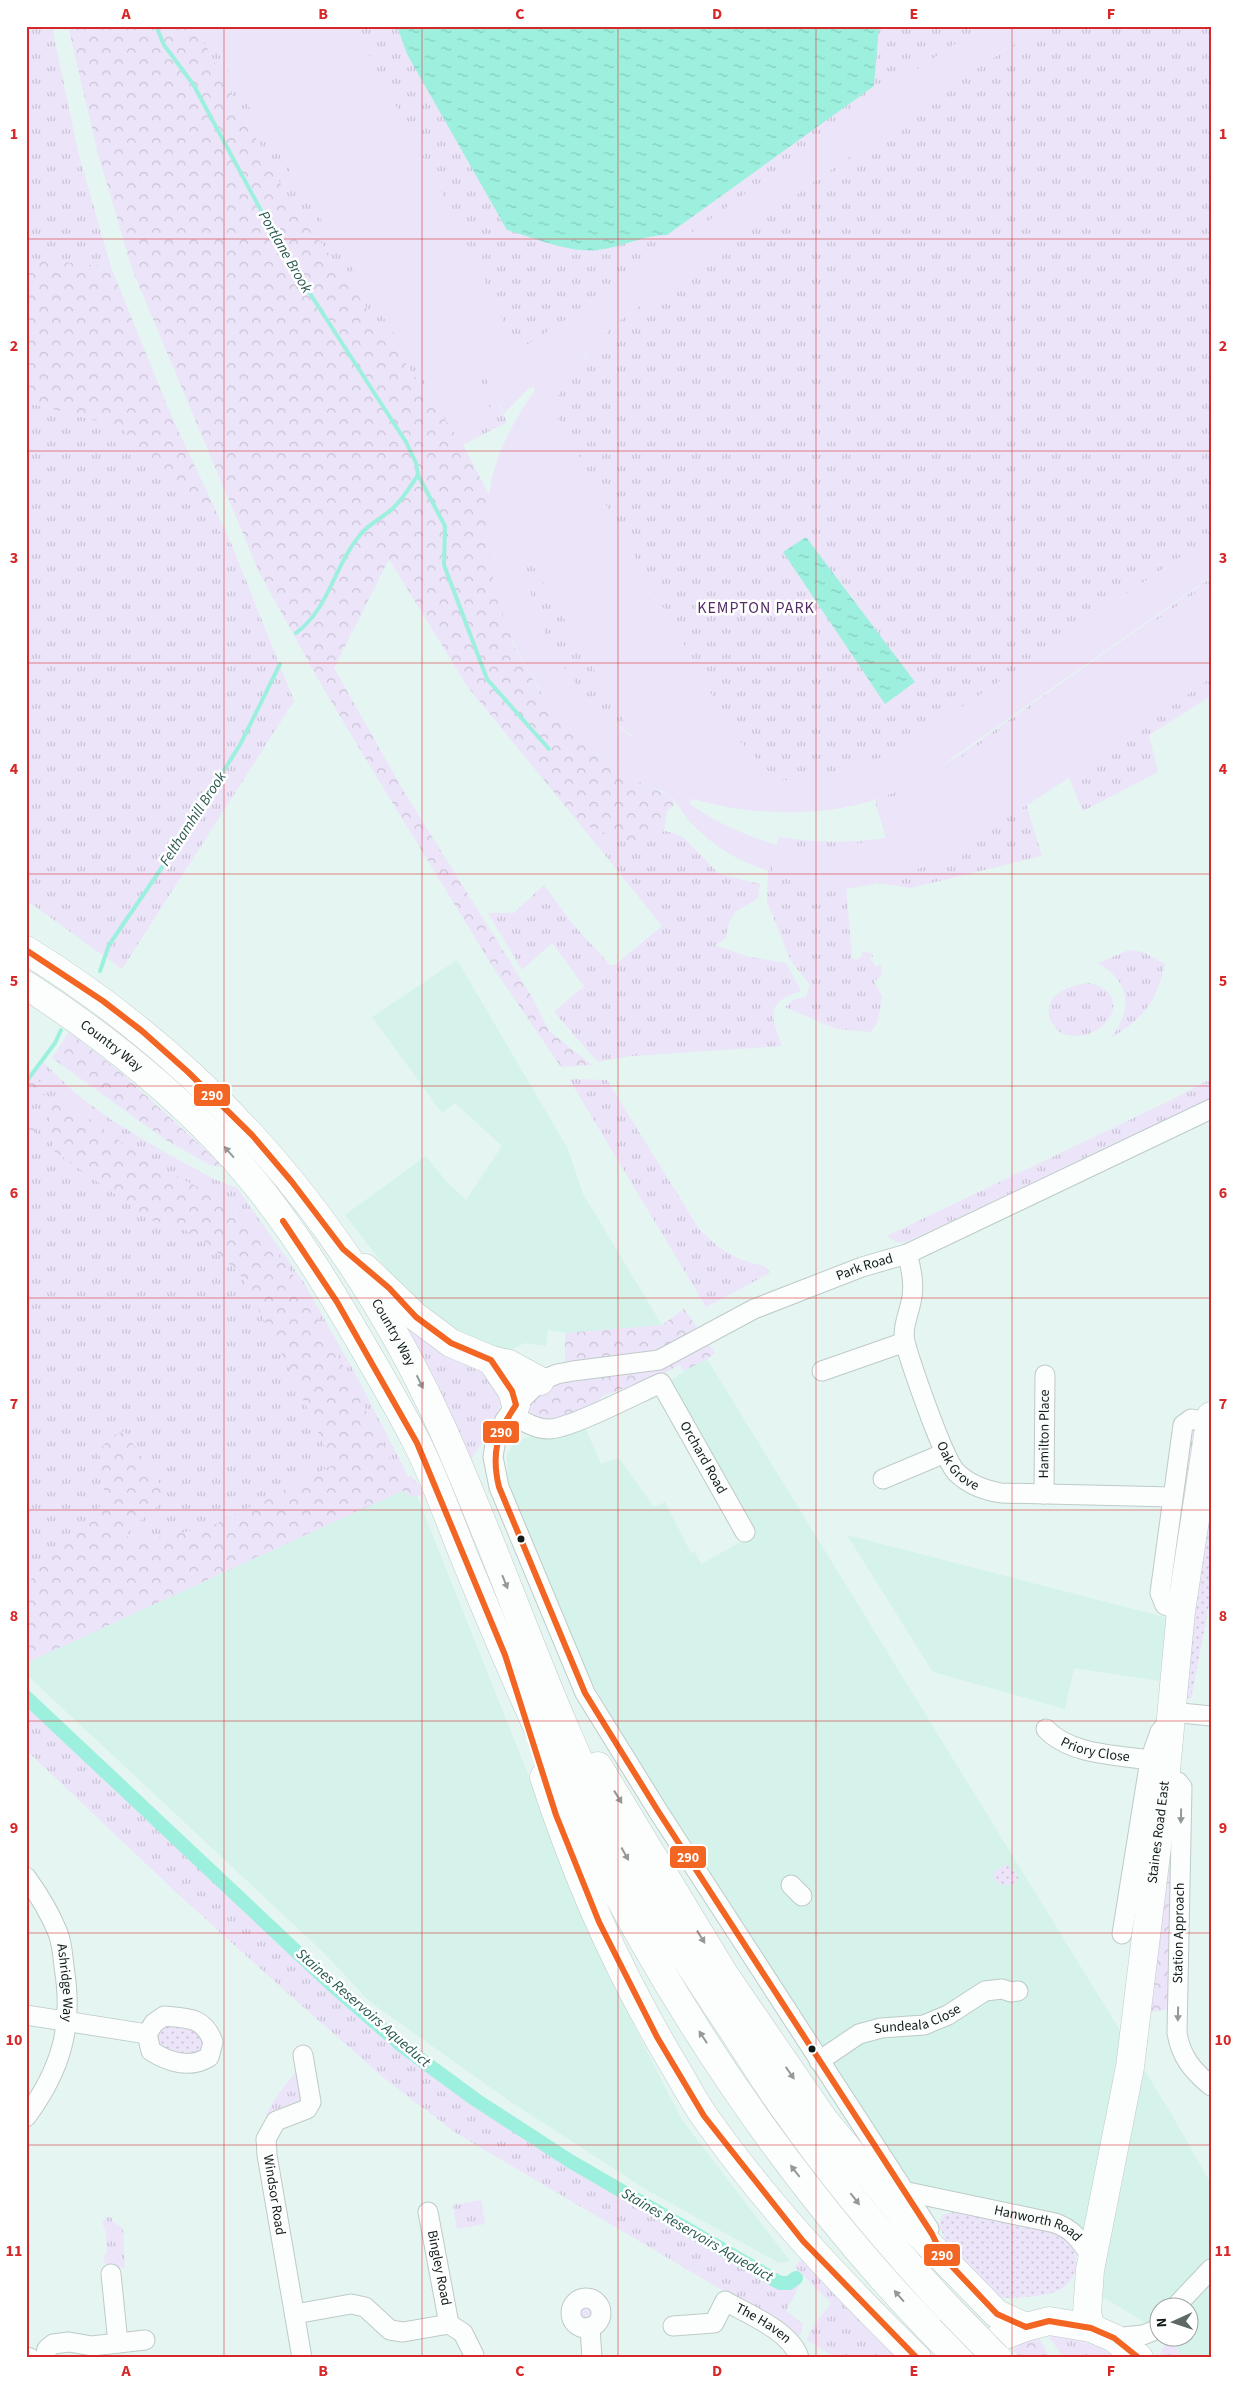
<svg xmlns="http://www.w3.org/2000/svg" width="1237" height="2384" font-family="'Source Sans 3',sans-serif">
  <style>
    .built { fill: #d5f2eb }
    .grass { fill: url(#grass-tufts) }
    .forest { fill: url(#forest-crowns) }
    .park { fill: url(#park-dots) }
    .pitch { fill: #ece4f9; fill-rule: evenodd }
    .water { fill: url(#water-ripples) }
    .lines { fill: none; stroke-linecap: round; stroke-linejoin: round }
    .stream { stroke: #9df0de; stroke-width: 4 }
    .canal { stroke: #9df0de; stroke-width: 14 }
    .minor-casing { stroke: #becbc8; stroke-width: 21 }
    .highway-casing { stroke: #becbc8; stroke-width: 29 }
    .minor { stroke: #fbfefd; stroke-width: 19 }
    .highway { stroke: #fbfefd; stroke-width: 28 }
    .highway-bridge-casing { stroke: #becbc8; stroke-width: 29; stroke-linecap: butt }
    .highway-bridge { stroke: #fbfefd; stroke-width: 28 }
    .bus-1-casing { stroke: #fff; stroke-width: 10 }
    .bus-1 { stroke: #f26522; stroke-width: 6 }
    .oneway { fill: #929997 }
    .grid { fill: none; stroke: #d62828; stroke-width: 1; stroke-opacity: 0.55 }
    .bus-dot { fill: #121d1a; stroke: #fff; stroke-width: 2 }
    .labels { text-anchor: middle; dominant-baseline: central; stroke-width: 5; stroke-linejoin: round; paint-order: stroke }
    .street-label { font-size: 14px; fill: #121d1a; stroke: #fff }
    .water-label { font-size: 15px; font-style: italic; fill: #28594f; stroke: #fff }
    .quarter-label { font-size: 16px; letter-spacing: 1px; fill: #532d64; stroke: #fff }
    .line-badge { stroke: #fff; stroke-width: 2 }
    .badge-label { font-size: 14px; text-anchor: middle; font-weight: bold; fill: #fff }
    .neatline { fill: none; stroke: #d62828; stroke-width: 2 }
    .grid-label { font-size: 16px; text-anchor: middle; font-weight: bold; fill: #d62828 }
  </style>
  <defs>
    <pattern id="grass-tufts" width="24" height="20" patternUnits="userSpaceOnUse" patternTransform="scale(1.25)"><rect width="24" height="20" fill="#ece4f9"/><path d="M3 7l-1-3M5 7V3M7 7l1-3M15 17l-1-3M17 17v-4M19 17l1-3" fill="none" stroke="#c9c3d5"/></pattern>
    <pattern id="forest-crowns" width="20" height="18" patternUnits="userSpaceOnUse" patternTransform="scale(1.25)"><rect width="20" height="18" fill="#ece4f9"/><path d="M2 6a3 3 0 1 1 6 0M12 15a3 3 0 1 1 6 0" fill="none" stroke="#c9c3d5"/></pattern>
    <pattern id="park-dots" width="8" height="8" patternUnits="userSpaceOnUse" patternTransform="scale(1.25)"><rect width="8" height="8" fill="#ece4f9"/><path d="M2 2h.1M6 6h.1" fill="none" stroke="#c9c3d5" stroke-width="1.8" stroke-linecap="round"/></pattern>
    <pattern id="water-ripples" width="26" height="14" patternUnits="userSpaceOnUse" patternTransform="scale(1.25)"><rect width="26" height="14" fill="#9df0de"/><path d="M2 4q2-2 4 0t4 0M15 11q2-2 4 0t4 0" fill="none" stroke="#86cdbe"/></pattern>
  </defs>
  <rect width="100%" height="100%" fill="#e5f5f2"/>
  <path class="built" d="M457,960L568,1149L583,1194L662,1325L572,1334L548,1330L546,1346L525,1343L505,1353L457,1332L424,1306L393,1277L345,1215L426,1156L446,1181L466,1200L502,1146L455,1103L442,1113L372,1017Z
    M707,1359L1172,2115L1211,2184V2358H1183L1169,2337L1190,2336V2306H1160L1159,2331L1096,2293L1078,2237L913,2193L664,1808L574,1651L545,1581L511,1491L507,1473V1456L512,1445L523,1439L581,1418L601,1464L619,1458L654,1507L665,1502L691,1553L695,1552L701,1564L748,1538L667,1384L684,1371Z
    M413,1486L609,1977L682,2120L790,2261L779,2263L647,2190L508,2100L369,2001L324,1953L26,1674V1663Z
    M847,1535L1168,1618L1159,1681L1074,1668L1065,1709L933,1672Z"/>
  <path class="grass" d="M26,26H52L78,152L111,267L26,258Z
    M195,26H984C904,75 830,132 755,187C667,252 577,315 484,373L507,422L463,445L284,190Z
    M1043,26H1211V536L904,747C838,779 775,791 703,773C685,768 666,758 651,748C606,721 563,681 542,631C538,621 536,609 532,598C526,578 520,555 521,534C521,519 526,503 529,488C532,469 532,446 540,428C556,387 586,354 616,323L936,95Z
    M26,402L120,427L231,543L294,701L122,969L26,900Z
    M1211,578V696L1149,735L1158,772L1083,811L1068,775L1026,804L1042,856L911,888L870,882L846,886L852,958L856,960L863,955L862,952L872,953L873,956L870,958L876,967L880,964L882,968L881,977L874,981L882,996L878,1021L871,1032L836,1029L785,1007L795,999L806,997L810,985L791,961L767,902L768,870L770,871L779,837C816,843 849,843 886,838L875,801L955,758Z
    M579,823L634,841L664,831L674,833L684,838L719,874L760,884L758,898L735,912L729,923L725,939L715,945L749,957L786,963L801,991C763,1003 772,1017 782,1046L631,1056L598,1062L554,1012L584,986L552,943L522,970L488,913H514L544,885L571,922L610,965H615L662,926Z
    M1129,950L1143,952L1165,964C1155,1005 1146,1015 1111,1038C1134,1008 1130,982 1098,963Z
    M1090,983C1138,995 1103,1046 1064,1034C1058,1032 1054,1027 1051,1021C1040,995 1071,985 1090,983Z
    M42,1061L76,1094L113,1121L166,1153L214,1179L237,1188L304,1283L356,1375L413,1486L26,1663V1082Z
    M569,1079L607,1080L699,1229C720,1250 736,1261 765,1266L770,1273L706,1307Z
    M1211,1079V1098L1184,1113L906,1242H896L887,1236L1165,1103Z
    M401,1313L488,1368L503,1399L492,1427L469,1462Z
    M1200,1427L1174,1594L1167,1592L1188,1429Z
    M26,1697L332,1985L401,2045L476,2100L570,2161L780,2283H789L796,2278L801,2282L786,2311L803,2324L800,2336L456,2133L384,2078L282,1988L180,1896L26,1750Z
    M299,2068L305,2103L267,2117L266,2114L277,2096Z
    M481,2200L485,2224L457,2229L453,2205Z
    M107,2217H111L113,2222L123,2228L125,2268L105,2264L104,2256L107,2252L106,2231L102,2223Z
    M802,2258L902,2358H836L807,2340L810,2331L831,2303L795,2267Z
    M587,2302L592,2305V2318L589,2320L582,2318V2305Z
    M1047,2334C1073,2338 1095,2342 1117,2358H1064Z"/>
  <path class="forest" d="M68,26H195L284,190L463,445L489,495L488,542L514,646L536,685L565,724L603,758L643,784L670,796L675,804L667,811L664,831L634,841L623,840L579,823L467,686L389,559L334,668L403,790L532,997L549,1031L592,1065L561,1067L496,972L376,776L323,688L259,572L132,269L98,154Z
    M26,258L111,267L171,415L231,543L120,427L26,402Z
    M69,1032L119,1071L224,1167L210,1165L166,1140L52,1058Z
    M26,1069L43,1085L46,1095L33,1094L26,1098Z
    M56,1094L144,1159L236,1207L257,1228L292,1273L321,1323L401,1479L411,1476L419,1485L422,1495L411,1497L402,1490L26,1663V1589L43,1557L93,1518L105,1497L99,1451L110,1437L124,1431L166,1493C158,1512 138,1519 126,1535L133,1542L210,1527L333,1465L285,1360L240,1274L207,1243L170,1221L156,1223L54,1151L47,1103Z
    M26,1114L34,1126L41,1149L26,1150Z
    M684,1309L715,1353L707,1359L684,1371L680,1365L658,1376L603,1396L581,1418L552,1429L538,1416L532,1415L528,1409C535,1393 550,1386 565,1380V1333L662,1325Z
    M1169,1790L1179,1791L1173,2009L1150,2012Z
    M1038,2336L1050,2358H1021L1013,2350L1023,2340Z
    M1169,2337L1183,2358H1161L1160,2354Z"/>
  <path class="park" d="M1211,1514V1595L1191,1699L1184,1696L1202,1516Z
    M1004,1865L1009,1866L1018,1877V1881L1009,1885L998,1884L993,1876L995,1871Z
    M175,2024L192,2026L204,2038L202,2052C182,2062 174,2056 157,2044L158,2030Z
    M954,2212L1052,2231C1066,2236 1074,2242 1076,2258C1080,2299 1030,2297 1001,2298L946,2240L939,2226L942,2215Z"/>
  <path class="pitch" d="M203,26H354L452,212L516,348L471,373L498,422L458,440L440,406L246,102Z
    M984,26H1043L936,95L616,323L586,354L551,406L735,736L778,781C826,778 861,768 904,747L1211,536V577L942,765C930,773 919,781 906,787C843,819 760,818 693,799L690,801L691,805C717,823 746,836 777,845L770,871C739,862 714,847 691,823C683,815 678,802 670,796C663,790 651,788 642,783C615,768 590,748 567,726C560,719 555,710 549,702C502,639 475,552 493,474C501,443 518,415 535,390L534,387L529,388L504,413L483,373C574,316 662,255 749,191C826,135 902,76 984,26ZM523,550H524L634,738C624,733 616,724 607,717C559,674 528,615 523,550Z
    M1211,582V678C1150,721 1090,765 1027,805C971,842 908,886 839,889C816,890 794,881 772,875L779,846L828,849L887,838L877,804L906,792L948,767Z"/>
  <path class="water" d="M397,26H879L874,86L667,235C643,235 622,247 598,250C568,253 535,238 507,230L407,54Z
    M806,537L915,682L885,704L783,552Z"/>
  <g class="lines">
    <path class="stream" d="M156,26L164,45L193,84L285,255L406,442L416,463L418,475L445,526L444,565L487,679L549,749
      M296,633C329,609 334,566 360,535C369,523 385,517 395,506C404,497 411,485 418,475
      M100,971L109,945L182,838L241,743L280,664
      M26,1082L55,1043L61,1030"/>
    <path class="canal" d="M26,1697L332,1985L401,2045L476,2100L570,2161L780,2283H789L796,2278"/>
    <defs>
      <g id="minor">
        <path id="s1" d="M907,1254C912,1270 915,1286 911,1302C908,1316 902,1328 905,1342C911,1364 943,1458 956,1472C969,1485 984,1490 1001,1493L1172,1497"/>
        <path d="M822,1371L905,1342"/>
        <path id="s2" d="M510,1413C523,1421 534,1429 549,1429C570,1429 638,1393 661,1383L745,1532"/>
        <path d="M883,1479L945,1453"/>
        <path id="s3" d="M1044,1494L1045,1375"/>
        <path d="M1181,1611L1165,1605L1160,1593L1183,1425L1191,1419L1210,1422"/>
        <path d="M1171,1712L1211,1716"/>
        <path id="s4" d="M1046,1729C1070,1755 1117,1755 1150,1760"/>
        <path d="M1165,1781L1178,1782L1182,1787L1177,2033C1181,2057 1192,2070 1211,2086"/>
        <path id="s5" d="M26,1877C39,1895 50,1913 58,1933C62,1943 63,1956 64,1967C74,2026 61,2070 26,2117"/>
        <path d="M791,1885L802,1896"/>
        <path d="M1122,1934L1150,1760L1160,1732L1166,1725"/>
        <path d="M26,2015L147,2034"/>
        <path d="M164,2016C188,2018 204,2017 213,2042L209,2057C190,2069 168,2062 151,2051L147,2034L154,2023Z"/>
        <path id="s6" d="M819,2061L859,2034L881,2028L924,2025L948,2015L985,1991L1002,1989L1011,1992L1018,1991"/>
        <path id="s7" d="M903,2191L1055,2223C1075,2230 1082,2243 1093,2260"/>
        <path id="s8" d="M929,2229L658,1811L585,1693L499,1487L493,1457L496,1439L505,1420L516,1405L540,1381L557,1374L573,1371L659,1360L754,1309L862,1267L907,1254L1211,1109"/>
        <path d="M111,2274L118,2343"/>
        <circle cx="586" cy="2313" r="15"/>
        <path d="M1176,2306L1211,2269"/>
        <path d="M295,2314L351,2304L365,2307L390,2330L403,2332L449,2324L428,2212"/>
        <path d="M449,2324L463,2333L474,2355"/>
        <path id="s9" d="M673,2326L714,2323L725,2301C748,2314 792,2332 799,2358"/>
        <path d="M590,2327L592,2358"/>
        <path d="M1114,2338L1143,2335L1158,2329"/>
        <path d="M26,2357L30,2358"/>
        <path d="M45,2358L47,2349L53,2344L69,2342L92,2346L145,2340"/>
        <path d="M302,2358L267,2155L266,2139L276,2121L307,2109L311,2102L303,2055"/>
      </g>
      <g id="highway">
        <path id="s10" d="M26,950C215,1067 352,1228 443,1430C505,1568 550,1712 620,1846C654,1911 694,1972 734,2032C752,2060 770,2089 790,2116C838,2184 893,2249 950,2310"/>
        <path id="s11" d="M26,985C97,1031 164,1084 222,1145C274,1200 316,1266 354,1331C375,1367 397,1404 416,1441C436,1481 451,1525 468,1566C495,1631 523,1696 552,1760C565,1788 577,1817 591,1844C687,2032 808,2209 958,2358"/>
        <path d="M365,1268L416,1317L451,1343L491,1360L509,1364L540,1381"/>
        <path d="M491,1360L512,1391L516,1405"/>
        <path d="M598,1766L724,1974L824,2120L914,2229L997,2314L1026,2327"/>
        <path d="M544,1777C576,1876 619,1973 672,2062C683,2080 693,2100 705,2117C767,2205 840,2283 917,2358"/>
        <path id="s12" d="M1091,2328L1087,2313L1090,2270L1130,2067L1165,1781L1181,1611L1211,1416"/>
        <path d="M976,2358L1000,2337L1026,2327L1049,2321L1091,2328L1114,2338L1139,2358"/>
      </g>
    </defs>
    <use href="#minor" class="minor-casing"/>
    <use href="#highway" class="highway-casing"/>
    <use href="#minor" class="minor"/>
    <use href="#highway" class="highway"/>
    <defs>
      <path id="highway-bridge" d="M950,2310L997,2358"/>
    </defs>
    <use href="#highway-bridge" class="highway-bridge-casing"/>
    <use href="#highway-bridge" class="highway-bridge"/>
    <defs>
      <path id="bus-1" d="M26,950L103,1001L142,1031L188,1072L252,1135L292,1182L343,1249L389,1288L416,1317L451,1343L491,1360L512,1391L516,1405C497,1432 491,1454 499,1487L585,1693L658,1811L932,2234L943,2257L997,2314L1026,2327L1049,2321L1091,2328L1114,2338L1139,2358
        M283,1221L337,1302L417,1443L505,1655L556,1815L599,1922L657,2037L704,2116L803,2241L917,2358"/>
    </defs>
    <use href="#bus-1" class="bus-1-casing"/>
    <use href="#bus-1" class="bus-1"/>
  </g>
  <defs><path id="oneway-solid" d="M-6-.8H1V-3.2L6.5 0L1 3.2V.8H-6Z" transform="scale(1.25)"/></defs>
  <g class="oneway">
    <use href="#oneway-solid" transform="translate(229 1152) rotate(-131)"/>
    <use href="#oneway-solid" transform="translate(420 1382) rotate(64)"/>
    <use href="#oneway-solid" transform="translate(505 1582) rotate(68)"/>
    <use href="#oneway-solid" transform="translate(618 1797) rotate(58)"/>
    <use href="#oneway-solid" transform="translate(1181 1816) rotate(91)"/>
    <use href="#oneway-solid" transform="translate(625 1854) rotate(61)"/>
    <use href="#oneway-solid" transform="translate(701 1937) rotate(58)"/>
    <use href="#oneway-solid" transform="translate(1178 2014) rotate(91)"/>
    <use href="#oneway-solid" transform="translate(703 2037) rotate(-123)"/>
    <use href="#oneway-solid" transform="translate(790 2073) rotate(55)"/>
    <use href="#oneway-solid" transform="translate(795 2171) rotate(-128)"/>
    <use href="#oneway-solid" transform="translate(855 2199) rotate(52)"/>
    <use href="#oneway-solid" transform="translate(899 2296) rotate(-131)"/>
  </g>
  <path class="grid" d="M224,26V2358M422,26V2358M618,26V2358M816,26V2358M1012,26V2358M26,239H1211M26,451H1211M26,663H1211M26,874H1211M26,1086H1211M26,1298H1211M26,1510H1211M26,1721H1211M26,1933H1211M26,2145H1211"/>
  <g class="bus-dot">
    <circle cx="521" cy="1539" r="4.5"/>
    <circle cx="812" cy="2049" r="4.5"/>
  </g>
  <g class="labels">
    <g class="street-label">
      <text stroke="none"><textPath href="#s11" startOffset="105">Country Way</textPath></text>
      <text stroke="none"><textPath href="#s8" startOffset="1330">Park Road</textPath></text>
      <text stroke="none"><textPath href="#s10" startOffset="536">Country Way</textPath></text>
      <text stroke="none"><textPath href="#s3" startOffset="60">Hamilton Place</textPath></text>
      <text stroke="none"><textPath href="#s2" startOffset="250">Orchard Road</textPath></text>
      <text stroke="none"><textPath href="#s1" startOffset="226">Oak Grove</textPath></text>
      <text stroke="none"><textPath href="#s4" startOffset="55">Priory Close</textPath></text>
      <text stroke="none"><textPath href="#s12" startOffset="502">Staines Road East</textPath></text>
      <text transform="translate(1179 1933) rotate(-89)">Station Approach</text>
      <text stroke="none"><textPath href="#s5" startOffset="115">Ashridge Way</textPath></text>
      <text stroke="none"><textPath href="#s6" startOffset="109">Sundeala Close</textPath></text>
      <text transform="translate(274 2195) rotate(81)">Windsor Road</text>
      <text stroke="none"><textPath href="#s7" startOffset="139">Hanworth Road</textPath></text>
      <text transform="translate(439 2268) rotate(79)">Bingley Road</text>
      <text stroke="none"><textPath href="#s9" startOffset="110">The Haven</textPath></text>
    </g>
    <g class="water-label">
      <text transform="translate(285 252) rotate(60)">Portlane Brook</text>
      <text transform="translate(193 819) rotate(-57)">Felthamhill Brook</text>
      <text transform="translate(363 2008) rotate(41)">Staines Reservoirs Aqueduct</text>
      <text transform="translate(697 2235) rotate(30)">Staines Reservoirs Aqueduct</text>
    </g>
    <g class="quarter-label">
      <text x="756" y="608">KEMPTON PARK</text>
    </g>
  </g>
  <g class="line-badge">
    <rect x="193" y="1083" width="38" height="24" rx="5" fill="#f26522"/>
    <rect x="482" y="1420" width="38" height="24" rx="5" fill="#f26522"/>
    <rect x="669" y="1845" width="38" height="24" rx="5" fill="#f26522"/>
    <rect x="923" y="2243" width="38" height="24" rx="5" fill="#f26522"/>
  </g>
  <g class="badge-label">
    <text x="212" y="1100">290</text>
    <text x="501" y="1437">290</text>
    <text x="688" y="1862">290</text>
    <text x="942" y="2260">290</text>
  </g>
  <rect width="1237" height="2384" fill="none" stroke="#ffffff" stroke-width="55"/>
  <g transform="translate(1174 2322) rotate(267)"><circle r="24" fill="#ffffff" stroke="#a0a5a3"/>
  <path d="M0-4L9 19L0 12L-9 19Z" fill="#5c6966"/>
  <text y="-8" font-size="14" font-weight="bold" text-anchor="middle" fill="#121d1a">N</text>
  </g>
  <rect x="28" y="28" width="1182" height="2328" class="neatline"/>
  <g class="grid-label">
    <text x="126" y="19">A</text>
    <text x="323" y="19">B</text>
    <text x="520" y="19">C</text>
    <text x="717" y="19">D</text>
    <text x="914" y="19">E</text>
    <text x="1111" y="19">F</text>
    <text x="14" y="139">1</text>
    <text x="1223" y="139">1</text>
    <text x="14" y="351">2</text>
    <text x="1223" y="351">2</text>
    <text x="14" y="563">3</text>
    <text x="1223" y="563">3</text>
    <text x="14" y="774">4</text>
    <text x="1223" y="774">4</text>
    <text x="14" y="986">5</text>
    <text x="1223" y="986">5</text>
    <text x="14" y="1198">6</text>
    <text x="1223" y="1198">6</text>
    <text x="14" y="1409">7</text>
    <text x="1223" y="1409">7</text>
    <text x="14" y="1621">8</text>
    <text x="1223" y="1621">8</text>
    <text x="14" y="1833">9</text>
    <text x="1223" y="1833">9</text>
    <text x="14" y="2045">10</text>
    <text x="1223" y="2045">10</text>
    <text x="14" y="2256">11</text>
    <text x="1223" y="2256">11</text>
    <text x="126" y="2376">A</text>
    <text x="323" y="2376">B</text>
    <text x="520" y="2376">C</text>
    <text x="717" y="2376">D</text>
    <text x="914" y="2376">E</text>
    <text x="1111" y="2376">F</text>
  </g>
</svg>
